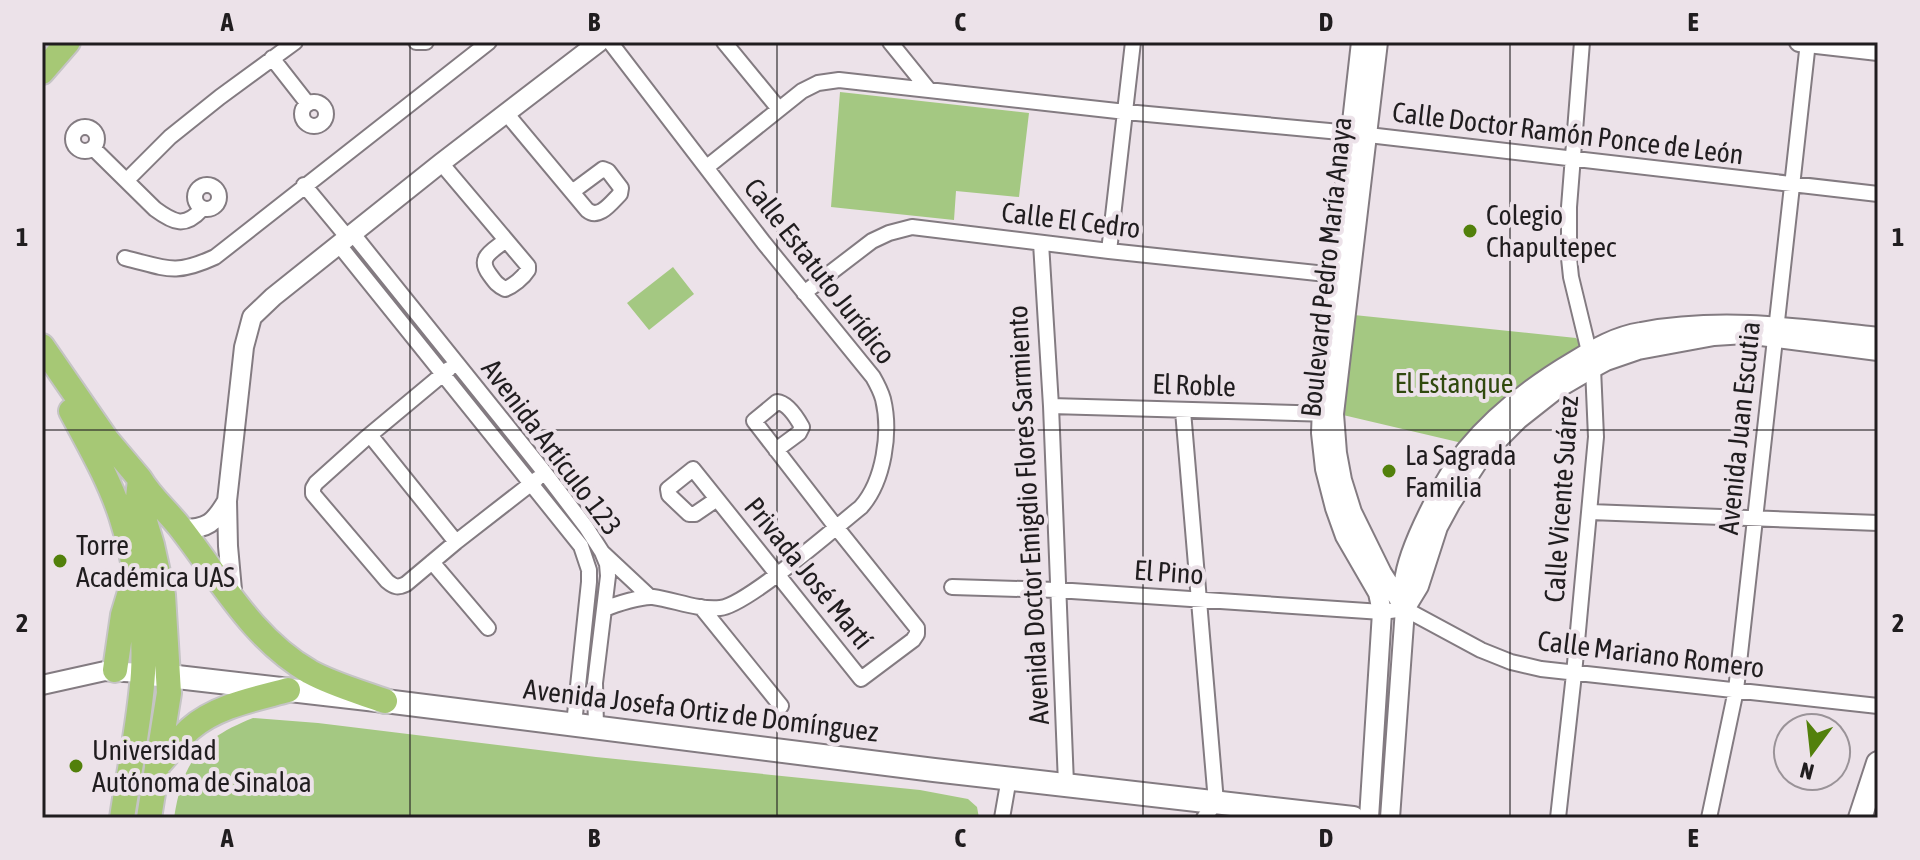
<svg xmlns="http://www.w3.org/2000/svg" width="1920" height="860" font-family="'Asap Condensed',sans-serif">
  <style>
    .green { fill: #a4c882 }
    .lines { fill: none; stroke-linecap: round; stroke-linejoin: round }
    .minor-casing { stroke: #837b81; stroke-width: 18 }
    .tertiary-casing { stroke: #837b81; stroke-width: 22 }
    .secondary-casing { stroke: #837b81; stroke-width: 26 }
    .primary-casing { stroke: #c5c4c5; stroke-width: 28 }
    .minor { stroke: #fff; stroke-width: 14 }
    .tertiary { stroke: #fff; stroke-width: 18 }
    .secondary { stroke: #fff; stroke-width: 22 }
    .primary { stroke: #a6c875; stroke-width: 24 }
    .grid { fill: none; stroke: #201d1f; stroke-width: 2; stroke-opacity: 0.55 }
    .poi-dot { fill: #52800b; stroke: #ece2e9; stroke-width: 3 }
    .labels { text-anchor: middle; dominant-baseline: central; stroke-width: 8; stroke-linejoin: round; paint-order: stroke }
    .street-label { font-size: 28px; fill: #201d1f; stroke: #ece2e9 }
    .poi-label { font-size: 28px; fill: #201d1f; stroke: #ece2e9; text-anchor: start }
    .park-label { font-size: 28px; fill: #30490e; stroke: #ece2e9 }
    .neatline { fill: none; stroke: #201d1f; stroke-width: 3 }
    .grid-label { font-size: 26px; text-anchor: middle; font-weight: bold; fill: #201d1f }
  </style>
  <rect width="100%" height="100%" fill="#ece2e9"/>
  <path class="green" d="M840,92L1029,113L1019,197L956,191L954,220L831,207Z
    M673,267L694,294L649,330L627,303Z
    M1354,315L1576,338L1584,352L1475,446L1343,415Z
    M253,718L318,723L596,757L920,790L968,799L977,807L979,818H174C183,761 200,739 253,718Z"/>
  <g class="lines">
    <defs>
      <path id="minor" d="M416,42H426
        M724,42L779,109
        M890,42L928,89
        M272,58L308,104
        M302 114a12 12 0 1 1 24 0a12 12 0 1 1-24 0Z
        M506,113L587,210C599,220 611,203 620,194L621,188L608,171L603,169L572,192
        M73 139a12 12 0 1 1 24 0a12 12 0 1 1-24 0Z
        M93,148L155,209C174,223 185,228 202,209
        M441,163L528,266V270C523,278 513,286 505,289C497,285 495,282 490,275C476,257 493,251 506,240
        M707,167L802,91L818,83L839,80L1126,112L1351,133L1878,194
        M127,180L170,137L220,97L295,42
        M195 197a12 12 0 1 1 24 0a12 12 0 1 1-24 0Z
        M304,185L348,238
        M353,234L545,473L586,527L602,552L607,564L608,576L595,683L596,727
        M1041,243L1051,406L1066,784
        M339,245L581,546L589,570V582L574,724
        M1109,251L1133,42
        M125,258C166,268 174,276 215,257L489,42
        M804,293L872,241L889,233L912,227L1109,251L1345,276
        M449,369L365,439L316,483L313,488V494L387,581C394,587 398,588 406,584L456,542L537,479
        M1051,406L1330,414
        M1183,411L1216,802L1204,818
        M370,435L456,542
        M717,499L695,514H689L669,495L668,489L693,469L861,679L913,640L917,634V628L836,527L754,421L777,402C788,403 797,418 802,427L799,433L776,450
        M1590,512L1878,523
        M603,553L649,596
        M432,562L488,628
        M952,587L1057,590L1382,612L1405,609L1481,650L1511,662L1541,669L1878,706
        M701,607L781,706
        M605,609C616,604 642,596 653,597C675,600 697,610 720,608C746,606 836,527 861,507C884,481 891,432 883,399C881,392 877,384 873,377L764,243L610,42
        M1002,818L1009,778
        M1558,818L1574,674L1596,437L1593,368L1571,277L1569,258V207L1582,42
        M1709,818L1736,690L1808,42"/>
      <path id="tertiary" d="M1361,42L1323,380L1321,433L1325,469L1335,508L1345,536L1378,593L1382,612L1369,818
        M1378,42L1334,414L1337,453L1342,480L1352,512L1382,573L1405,609L1390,818
        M1799,42L1878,51
        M179,526L182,529C208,529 214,523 227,501
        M233,601L228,546L227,501L244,347L252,317L273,297L441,163L599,42
        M1405,606C1404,598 1403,590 1404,582C1407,548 1445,477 1466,450C1495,415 1535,384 1574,361C1595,348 1616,336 1641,332C1721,317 1798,328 1878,337
        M1405,609L1419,586L1438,527L1451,503L1481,457L1519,419L1557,389L1593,368L1606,361L1638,350L1714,336L1745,334L1878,351
        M42,685L105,671L143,673"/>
      <path id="secondary" d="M151,674L385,701L934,770L1353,818
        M1860,818L1878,763"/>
      <path id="primary" d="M42,72L68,42
        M42,346L107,440L140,479L138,498L152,545L163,595L169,693L149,818
        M71,411C89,445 109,479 121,516C136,563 146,623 143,673C140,721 129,770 122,818
        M140,479C150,496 166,510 179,526C220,578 251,638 310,672C334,685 360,692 385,701
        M115,670L123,615L133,582
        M157,766C168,755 178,740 190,729C216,706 255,699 288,690"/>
    </defs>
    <use href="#minor" class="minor-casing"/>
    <use href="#tertiary" class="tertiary-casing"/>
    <use href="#secondary" class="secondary-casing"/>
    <use href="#primary" class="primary-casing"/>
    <use href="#minor" class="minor"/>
    <use href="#tertiary" class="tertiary"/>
    <use href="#secondary" class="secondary"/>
    <use href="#primary" class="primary"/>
  </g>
  <path class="grid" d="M410,42V818M777,42V818M1143,42V818M1510,42V818M42,430H1878"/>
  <g class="poi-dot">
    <circle cx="1470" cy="231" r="8"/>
    <circle cx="1389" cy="471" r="8"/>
    <circle cx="60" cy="561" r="8"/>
    <circle cx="76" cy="766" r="8"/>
  </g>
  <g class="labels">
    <g class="street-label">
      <text transform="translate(1568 133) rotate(7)">Calle Doctor Ramón Ponce de León</text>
      <text transform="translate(1071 220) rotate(7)">Calle El Cedro</text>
      <text transform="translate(1326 267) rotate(-84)">Boulevard Pedro María Anaya</text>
      <text transform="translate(820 271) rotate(52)">Calle Estatuto Jurídico</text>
      <text transform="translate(1194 385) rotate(2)">El Roble</text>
      <text transform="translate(1739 428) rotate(-84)">Avenida Juan Escutia</text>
      <text transform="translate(552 447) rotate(53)">Avenida Artículo 123</text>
      <text transform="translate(1561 499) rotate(-86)">Calle Vicente Suárez</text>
      <text transform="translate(1028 515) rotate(-93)">Avenida Doctor Emigdio Flores Sarmiento</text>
      <text transform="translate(1169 572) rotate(4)">El Pino</text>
      <text transform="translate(809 573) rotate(51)">Privada José Martí</text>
      <text transform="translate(1651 654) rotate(7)">Calle Mariano Romero</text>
      <text transform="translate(701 710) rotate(7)">Avenida Josefa Ortiz de Domínguez</text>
    </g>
    <g class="poi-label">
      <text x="1486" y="215">Colegio<tspan x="1486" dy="32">Chapultepec</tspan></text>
      <text x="1405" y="455">La Sagrada<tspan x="1405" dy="32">Familia</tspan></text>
      <text x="76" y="545">Torre<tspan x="76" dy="32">Académica UAS</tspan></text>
      <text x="92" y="750">Universidad<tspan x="92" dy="32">Autónoma de Sinaloa</tspan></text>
    </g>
    <g class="park-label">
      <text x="1454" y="383">El Estanque</text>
    </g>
  </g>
  <rect width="1920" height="860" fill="none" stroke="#ece2e9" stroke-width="88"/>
  <g transform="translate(1812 752) rotate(195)"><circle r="38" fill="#ece2e9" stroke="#9a9398" stroke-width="2"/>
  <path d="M0-6L14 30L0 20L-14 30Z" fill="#52800b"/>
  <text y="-12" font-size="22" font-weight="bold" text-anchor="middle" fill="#201d1f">N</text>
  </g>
  <rect x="44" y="44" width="1832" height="772" class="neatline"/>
  <g class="grid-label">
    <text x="227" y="31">A</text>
    <text x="594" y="31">B</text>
    <text x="960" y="31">C</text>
    <text x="1326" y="31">D</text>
    <text x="1693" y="31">E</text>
    <text x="22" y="246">1</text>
    <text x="1898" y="246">1</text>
    <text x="22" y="632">2</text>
    <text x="1898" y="632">2</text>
    <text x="227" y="847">A</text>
    <text x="594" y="847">B</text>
    <text x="960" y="847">C</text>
    <text x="1326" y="847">D</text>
    <text x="1693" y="847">E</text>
  </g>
</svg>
